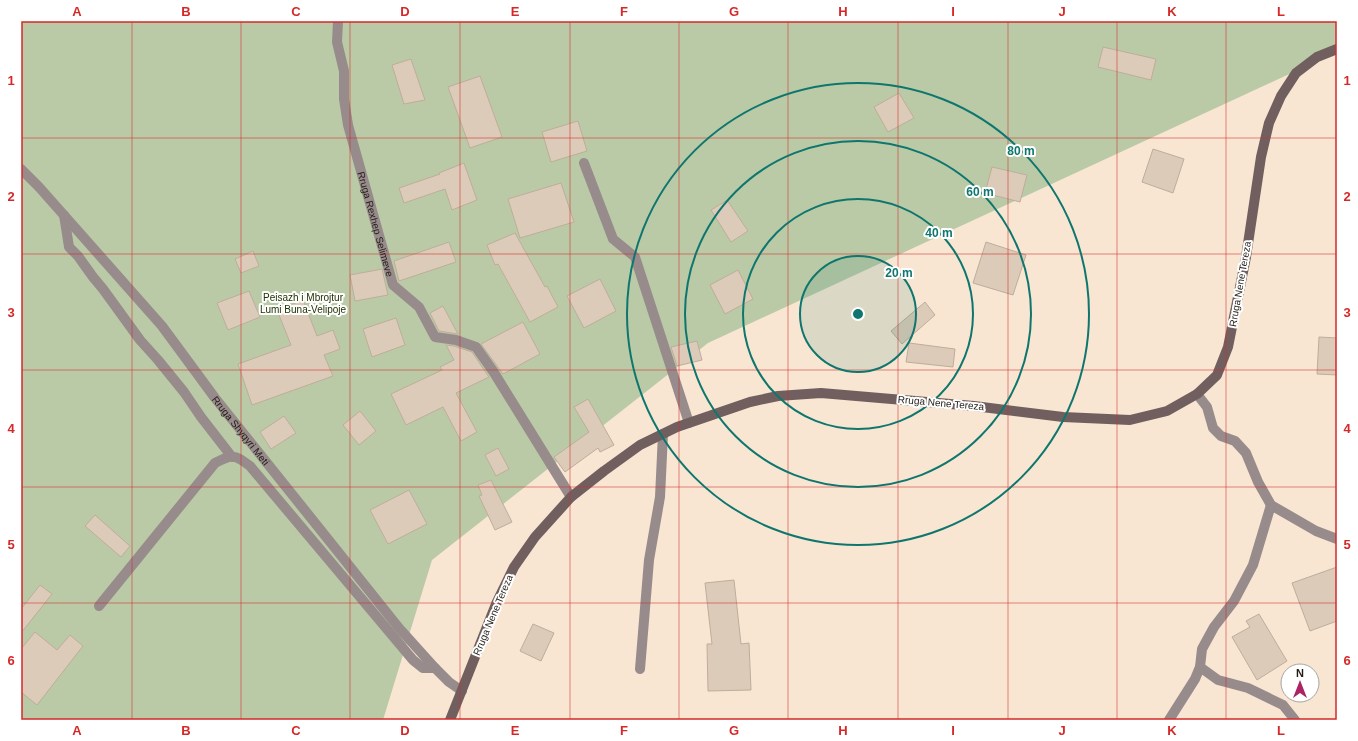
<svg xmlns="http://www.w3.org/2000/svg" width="1358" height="741" font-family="Arial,sans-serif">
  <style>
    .green { fill: #bacaa7 }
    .building { fill: #dccbb8; stroke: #bead9a }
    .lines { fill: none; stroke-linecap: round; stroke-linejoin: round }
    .lane { stroke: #978b8b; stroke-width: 10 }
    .street { stroke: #978b8b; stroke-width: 10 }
    .secondary { stroke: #705f5e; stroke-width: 10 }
    .grid { fill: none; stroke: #d62828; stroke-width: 1; stroke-opacity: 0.55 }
    .ring { fill: none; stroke: #0f766e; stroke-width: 2 }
    .labels { text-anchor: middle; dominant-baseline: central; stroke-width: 4; stroke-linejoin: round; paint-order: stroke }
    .street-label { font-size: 10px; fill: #221c15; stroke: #fff }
    .park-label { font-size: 10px; fill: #203200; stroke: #fff }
    .centre { fill: #0f766e; stroke: #fff; stroke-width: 2 }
    .ring-label { font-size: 12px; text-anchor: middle; font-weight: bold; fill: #0f766e; stroke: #fff; stroke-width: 4; stroke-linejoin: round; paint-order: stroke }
    .neatline { fill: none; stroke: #d62828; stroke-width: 1.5 }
    .grid-label { font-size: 13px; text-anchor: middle; font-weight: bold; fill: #d62828 }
  </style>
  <rect width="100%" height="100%" fill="#f8e6d3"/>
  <path class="green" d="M21,21H1337V52L708,343L432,560L383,720H21Z"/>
  <path class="building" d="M1103,47L1156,59L1151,80L1098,67Z
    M411,59L425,100L404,104L392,65Z
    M480,76L502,137L470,148L448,87Z
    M899,93L914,118L888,132L874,107Z
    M578,121L587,151L551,162L542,132Z
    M1153,149L1184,159L1173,193L1142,182Z
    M464,163L477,200L452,210L445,189L404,203L399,188L440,174L439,173Z
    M992,167L1027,175L1020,202L985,193Z
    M561,183L574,222L520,238L508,199Z
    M727,200L748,231L731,242L711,210Z
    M515,233L545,287L547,286L558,307L530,322L498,264L495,265L487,245Z
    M449,242L456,262L399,281L394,261Z
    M986,242L1026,255L1013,295L973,283Z
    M253,251L259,266L241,273L235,259Z
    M382,269L388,295L355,301L350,275Z
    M738,270L753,299L725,314L710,285Z
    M600,279L616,311L584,328L567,296Z
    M249,291L260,317L228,330L217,303Z
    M303,300L317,336L333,330L340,349L324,355L333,376L252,405L238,364L291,345L277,310Z
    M925,302L935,315L902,344L891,331Z
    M443,306L458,334L439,331L430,313Z
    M396,318L405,345L372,357L363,329Z
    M523,322L540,354L503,374L481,344Z
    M1319,337L1337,338V375L1317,374Z
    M697,341L702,360L677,366L671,347Z
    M909,343L955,349L953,367L906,362Z
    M446,345L454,346L472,352L489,377L456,393L477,432L461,441L443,407L406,425L391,394L442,370L440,367L454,360Z
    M588,399L614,445L600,452L598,448L565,472L554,457L589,432L574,407Z
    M360,411L376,431L359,445L343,425Z
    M284,416L296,433L271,449L260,432Z
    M498,448L509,469L496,476L485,455Z
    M491,480L512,522L495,530L479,496L482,495L478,485Z
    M409,490L427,524L388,544L370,510Z
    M95,515L130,546L121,557L85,526Z
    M1337,567V621L1310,631L1292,583Z
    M734,580L741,644L749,643L751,690L708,691L707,644H712L705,583Z
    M40,585L52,594L21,633V609Z
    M1259,614L1287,661L1257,680L1232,637L1250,627L1246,621Z
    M533,624L554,633L541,661L520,651Z
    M35,632L57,650L70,635L83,646L37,705L21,692V649Z"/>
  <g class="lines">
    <path class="lane" d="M584,163L613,239L635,257L689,423
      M64,215L69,247L78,256L93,277L103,289L140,340L158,360L184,392L201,417L232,457
      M99,606L215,463C233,454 234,454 250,466L413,660L423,668H435
      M640,669L649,560L660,497L663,434"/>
    <g class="street">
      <path id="s1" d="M338,21L337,42L344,71V99L348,125L393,285L419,307L435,337L456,340L476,347L493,371L571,497"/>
      <path id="s2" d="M21,169L39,187L162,326L215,398L399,628L435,668L449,682L462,691"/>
      <path d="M1197,394L1207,407L1213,428L1221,436L1235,441L1246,453L1258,482L1271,505L1316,531L1337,539"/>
      <path d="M1271,505L1253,565L1234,601L1214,627L1202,649L1200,667L1218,680L1248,688L1283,705L1295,720"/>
      <path d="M1169,720L1195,679L1200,667"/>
    </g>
    <path class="secondary" d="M450,720L496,604L514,567L535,537L571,497L604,471L640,445L677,427L750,402L778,396L821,393L974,406L1063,417L1130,420L1167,411L1197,394L1217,375L1228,347L1246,257L1261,157L1269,123L1281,96L1296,73L1317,57L1337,49"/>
  </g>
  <path class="grid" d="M132,21V720M241,21V720M350,21V720M460,21V720M570,21V720M679,21V720M788,21V720M898,21V720M1008,21V720M1117,21V720M1226,21V720M21,138H1337M21,254H1337M21,370H1337M21,487H1337M21,603H1337"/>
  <circle cx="858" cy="314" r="58" fill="#0f766e" fill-opacity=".12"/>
  <g class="ring">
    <circle cx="858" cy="314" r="58"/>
    <circle cx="858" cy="314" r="115"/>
    <circle cx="858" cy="314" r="173"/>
    <circle cx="858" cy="314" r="231"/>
  </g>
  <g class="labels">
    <g class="street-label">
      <text stroke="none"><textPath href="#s1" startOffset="208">Rruga Rexhep Selimeve</textPath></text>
      <text transform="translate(1240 284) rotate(-80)">Rruga Nene Tereza</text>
      <text transform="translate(941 403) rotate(5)">Rruga Nene Tereza</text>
      <text stroke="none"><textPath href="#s2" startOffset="342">Rruga Shyqyri Meti</textPath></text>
      <text transform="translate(493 615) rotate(-67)">Rruga Nene Tereza</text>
    </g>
    <g class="park-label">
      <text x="303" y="297">Peisazh i Mbrojtur<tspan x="303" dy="12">Lumi Buna-Velipoje</tspan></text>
    </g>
  </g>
  <circle cx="858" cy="314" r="6" class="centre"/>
  <g class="ring-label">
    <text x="1021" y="155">80 m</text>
    <text x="980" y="196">60 m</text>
    <text x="939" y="237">40 m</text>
    <text x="899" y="277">20 m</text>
  </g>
  <rect width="1358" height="741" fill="none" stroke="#ffffff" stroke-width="44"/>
  <g transform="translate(1300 683)"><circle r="19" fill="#ffffff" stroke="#a7a4a1"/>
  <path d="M0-3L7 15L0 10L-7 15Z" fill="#ac2366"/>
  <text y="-6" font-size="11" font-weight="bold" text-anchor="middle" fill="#221c15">N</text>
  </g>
  <rect x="22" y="22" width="1314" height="697" class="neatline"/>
  <g class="grid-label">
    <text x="77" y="16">A</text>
    <text x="186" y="16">B</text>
    <text x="296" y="16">C</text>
    <text x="405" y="16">D</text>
    <text x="515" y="16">E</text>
    <text x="624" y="16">F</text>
    <text x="734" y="16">G</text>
    <text x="843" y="16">H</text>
    <text x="953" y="16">I</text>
    <text x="1062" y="16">J</text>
    <text x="1172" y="16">K</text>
    <text x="1281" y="16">L</text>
    <text x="11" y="85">1</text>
    <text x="1347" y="85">1</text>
    <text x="11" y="201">2</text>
    <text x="1347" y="201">2</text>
    <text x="11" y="317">3</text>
    <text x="1347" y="317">3</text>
    <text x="11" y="433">4</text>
    <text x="1347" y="433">4</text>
    <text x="11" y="549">5</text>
    <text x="1347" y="549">5</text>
    <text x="11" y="665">6</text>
    <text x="1347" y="665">6</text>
    <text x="77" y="735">A</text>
    <text x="186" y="735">B</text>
    <text x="296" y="735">C</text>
    <text x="405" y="735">D</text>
    <text x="515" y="735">E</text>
    <text x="624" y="735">F</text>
    <text x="734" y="735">G</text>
    <text x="843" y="735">H</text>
    <text x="953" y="735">I</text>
    <text x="1062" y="735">J</text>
    <text x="1172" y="735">K</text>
    <text x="1281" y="735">L</text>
  </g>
</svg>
